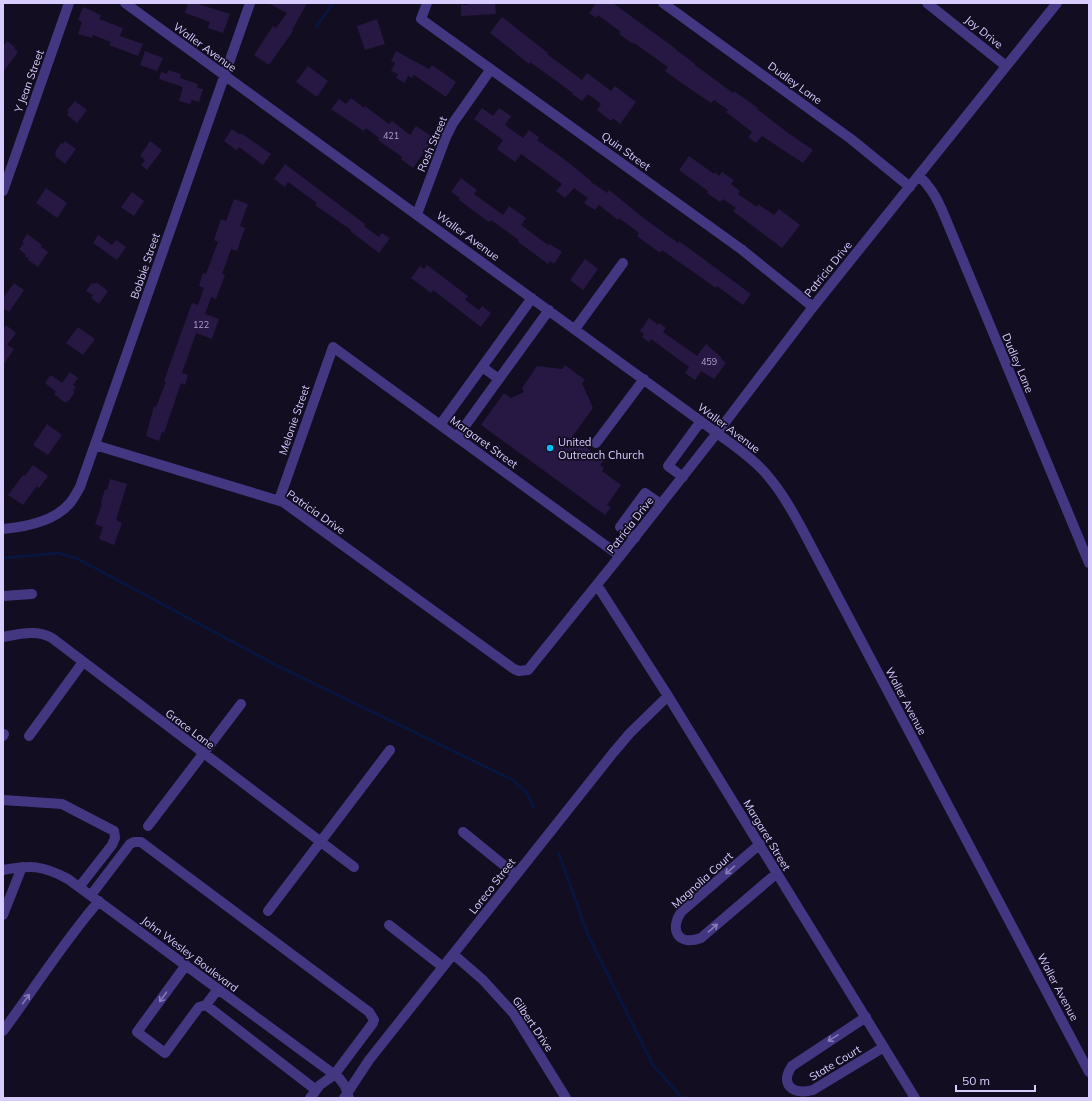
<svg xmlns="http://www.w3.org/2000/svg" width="1092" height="1101" font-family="Mulish,sans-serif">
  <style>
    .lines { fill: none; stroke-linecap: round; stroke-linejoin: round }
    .stream { stroke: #08153e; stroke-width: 3 }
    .building { fill: #261842 }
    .minor { stroke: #433781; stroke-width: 10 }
    .oneway { stroke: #867aba }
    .poi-dot { fill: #00bff8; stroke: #130d21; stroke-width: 1.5 }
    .labels { text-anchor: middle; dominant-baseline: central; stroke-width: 3.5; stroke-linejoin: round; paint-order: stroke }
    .number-label { font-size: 9px; fill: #aca0d0 }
    .street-label { font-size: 11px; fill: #d9cdff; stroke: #130d21 }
    .poi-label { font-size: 11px; fill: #d9cdff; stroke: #130d21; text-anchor: start }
  </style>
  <rect width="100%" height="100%" fill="#130d21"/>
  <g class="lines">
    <path class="stream" d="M316,27L333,3
      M3,558L59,553L78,559L276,665L513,780L527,793L534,808
      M559,854L588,935L653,1065L682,1098"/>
  </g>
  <path class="building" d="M188,3H195L230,14L223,33L208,28L210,22L185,13Z
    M268,3H307L292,30L293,31L269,65L254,55L273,26L276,28L287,13Z
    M468,3H495L496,14L461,16V5H468Z
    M596,3H613L676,49H675L695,64V65L733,93L734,91L758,108L757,109L788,133L813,150L803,163L762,136L756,143L748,137L752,132L726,112L728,110L714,100L711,103L683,84L665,71L668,67L634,43L633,44L619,34L621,32L598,15L596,18L589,13Z
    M83,7L101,15L99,19L123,28L120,36L143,44L138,56L109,45L111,42L93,35L92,38L78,34L82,22L78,20Z
    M502,17L548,53L547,54L582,80L587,73L611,91L615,86L636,102L620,124L613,118L611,121L597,110L601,104L588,94L582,101L572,94L573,93L530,62L529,64L516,54H517L490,33Z
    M377,19L385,44L365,50L357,26Z
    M7,41L15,47L14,48L18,52L3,72V47Z
    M145,51L163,58L157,71L140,65Z
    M396,51L429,69L432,65L456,82L446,97L414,75L412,78L408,76L405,83L396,78L398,74L391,71L395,63L391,61Z
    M308,66L328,81L317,97L296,82Z
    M168,70L181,74L180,78L198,84L197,88L203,89L199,102L192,100L190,104L179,101L183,87L159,79L161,72L167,74Z
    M351,98L364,108L365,106L389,124L392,121L410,135L416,126L431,136L426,143L429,145L413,168L401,159L402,157L378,140L379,138L366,128L364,131L331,109L339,99L346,104Z
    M75,101L87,110L77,123L67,115L69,112L67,110Z
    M482,108L493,116L499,108L511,116L505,125L523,138L529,130L539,137L537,140L564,159L591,181V182L607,193L609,190L645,219L678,243L679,241L751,294L743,305L717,286L716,288L662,250L660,253L637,236L639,233L619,218L618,220L599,205L595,210L584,203L588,198L574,188L565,198L556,191L562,184L521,154L515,162L497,149L503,140L474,119Z
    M232,129L240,135L241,133L271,154L263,165L239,147L236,150L224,141Z
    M65,141L76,149L65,164L55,156L56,153L55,152L61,143L63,144Z
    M150,141L162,150L147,170L141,165L145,160L140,156Z
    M689,156L714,174L715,172L719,176L722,172L734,180L731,184L740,191L738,194L757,207L758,204L774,215L779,209L800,225L782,248L733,211L736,208L723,199L720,202L707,193L708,191L679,170Z
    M285,164L365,224L364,226L379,237L382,233L390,238L379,253L350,231L351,230L315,205L317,203L288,182L285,187L274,179Z
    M461,178L477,190L474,194L503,215L509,206L526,218L521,225L548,245L550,244L562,252L554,264L550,261L548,264L517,241L519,240L491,220L489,222L459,200L460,198L451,192Z
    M46,188L67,203L57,218L36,203Z
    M132,192L144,201L134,216L121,207Z
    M234,199L248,204L240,226L245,228L237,251L231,249L222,274L225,275L216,299L211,297L205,314L219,319L212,339L196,333L182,373L188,375L185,385L181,383L164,433L162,432L159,441L146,436L154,406L156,407L166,382L164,381L192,303L198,305L204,288L199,286L203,273L206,274L218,242L214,240L221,219L226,221Z
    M27,234L42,245L41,247L48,252L38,267L28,260L29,259L25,256L26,255L19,249L24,243L22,242Z
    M98,235L112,245L116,240L126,247L117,260L93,243Z
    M585,259L598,269L583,290L570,280Z
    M427,265L468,296L465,300L479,310L482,306L491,313L481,327L433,290L431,293L411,278L420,266L424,269Z
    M96,282L108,291L99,304L91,298L93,295L86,291L92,283L95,284Z
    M14,283L24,290L9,312L3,308V298Z
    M649,318L658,325L659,323L666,328L663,332L697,356L706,344L722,358L721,359L726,363L714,379L701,371L695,380L685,373L689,367L651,339L649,342L642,337L644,334L640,331Z
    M6,325L16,333L7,345L14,349L3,365V330Z
    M78,327L95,339L83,355L66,343Z
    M565,365L585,380L582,383L593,408L572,437L604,460L600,465L604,468L602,471L621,485L607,505L611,507L605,515L481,425L504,393L511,398L524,392L522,388L537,366L562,369Z
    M70,372L78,378L73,385L76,387L73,391L75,392L68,402L66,401L65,403L54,394L56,392L45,383L51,375L62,383Z
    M47,424L62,435L48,455L33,445Z
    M33,465L48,476L39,488L37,486L23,505L8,495L23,475L25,476Z
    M110,479L127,484L116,520L122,523L114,545L99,539L103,527L95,524L102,504L101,503L105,489L107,490Z"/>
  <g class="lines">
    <path class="minor" d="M125,3L717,433C734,446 754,459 767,475C781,491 791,509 801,527L1089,1072
      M427,3L421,19L741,249L813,307
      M663,3L851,139L910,187
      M927,3L1006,66
      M919,176C930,186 936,196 942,210L1089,563
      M3,191L69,3
      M417,214L446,137L453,123L491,69
      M575,329L623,263
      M482,367L499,379
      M440,425L532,298
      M457,437L549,310
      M596,443L644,379
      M95,445L283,502L514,669L519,671L528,670L620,556L717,433L813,307L1057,3
      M683,477L668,466L701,421
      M279,500L333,347L620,556
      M3,529C25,527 55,521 70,503C74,498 77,492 80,487L250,3
      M635,538L620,527L645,493L661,504
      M597,585L668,696L915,1098
      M3,596L32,594
      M3,637C19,634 37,629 52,638L354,867
      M3,736L4,734
      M29,736L83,662
      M3,800L62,804L114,831L115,838L112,845L80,886
      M148,826L241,704
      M463,832L516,875
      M760,844L681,912C669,931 679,946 701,938L777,873
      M3,870C31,865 42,865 68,879L339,1078L345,1086L349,1098
      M91,895L130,844L134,842H141L369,1012L374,1020L373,1023L334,1075L320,1085L310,1098
      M268,911L390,750
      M3,915L22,867
      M389,925L443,967
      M453,954L483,980L514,1014L566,1098
      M186,965L137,1032L165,1053L199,1007L206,1005L218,989
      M206,1005L316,1090
      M866,1017L792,1066C779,1085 793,1095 813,1090L884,1047
      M3,1031C35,988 64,941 99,901
      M344,1098L369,1060L613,753L630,733L668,696"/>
  </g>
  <defs><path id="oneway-shaft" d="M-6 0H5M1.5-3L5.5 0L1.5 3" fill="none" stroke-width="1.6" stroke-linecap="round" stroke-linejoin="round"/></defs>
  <g class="oneway">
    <use href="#oneway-shaft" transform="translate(730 870) rotate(139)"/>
    <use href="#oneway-shaft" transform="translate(713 928) rotate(-41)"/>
    <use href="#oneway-shaft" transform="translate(163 997) rotate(126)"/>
    <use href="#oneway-shaft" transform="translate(26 999) rotate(-54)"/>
    <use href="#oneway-shaft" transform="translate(833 1038) rotate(148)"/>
  </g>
  <circle class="poi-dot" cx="550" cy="448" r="4"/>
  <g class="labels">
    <g class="number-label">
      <text x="391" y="135">421</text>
      <text x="201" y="324">122</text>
      <text x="709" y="361">459</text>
    </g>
    <g class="street-label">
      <text transform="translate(984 32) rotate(39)">Joy Drive</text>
      <text transform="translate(205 47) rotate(36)">Waller Avenue</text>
      <text transform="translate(29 81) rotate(-70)">Y Jean Street</text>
      <text transform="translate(795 83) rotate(36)">Dudley Lane</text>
      <text transform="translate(432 144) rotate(-67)">Rosh Street</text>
      <text transform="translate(626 151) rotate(36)">Quin Street</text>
      <text transform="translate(468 236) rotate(36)">Waller Avenue</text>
      <text transform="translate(145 266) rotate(-71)">Bobbie Street</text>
      <text transform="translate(828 269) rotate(-51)">Patricia Drive</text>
      <text transform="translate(1018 363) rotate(67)">Dudley Lane</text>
      <text transform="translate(294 420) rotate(-71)">Melonie Street</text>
      <text transform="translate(729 428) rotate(37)">Waller Avenue</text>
      <text transform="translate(484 442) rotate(36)">Margaret Street</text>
      <text transform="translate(316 512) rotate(35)">Patricia Drive</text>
      <text transform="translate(630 525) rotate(-52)">Patricia Drive</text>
      <text transform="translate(906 701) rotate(62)">Waller Avenue</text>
      <text transform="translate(190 729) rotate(37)">Grace Lane</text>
      <text transform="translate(767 835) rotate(59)">Margaret Street</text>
      <text transform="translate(702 880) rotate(-42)">Magnolia Court</text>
      <text transform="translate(492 886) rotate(-52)">Loreco Street</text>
      <text transform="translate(190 954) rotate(37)">John Wesley Boulevard</text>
      <text transform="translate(1058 987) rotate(62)">Waller Avenue</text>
      <text transform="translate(533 1024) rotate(56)">Gilbert Drive</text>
      <text transform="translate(835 1063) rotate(-31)">State Court</text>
    </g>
    <g class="poi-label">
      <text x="558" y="442">United<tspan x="558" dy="13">Outreach Church</tspan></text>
    </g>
  </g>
  <rect width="1092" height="1101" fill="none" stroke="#d9cdff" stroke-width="8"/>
  <path d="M956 1085v6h79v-6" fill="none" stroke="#d9cdff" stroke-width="2"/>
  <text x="962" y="1085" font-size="12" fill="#d9cdff" stroke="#130d21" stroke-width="3" paint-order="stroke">50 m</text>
</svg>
